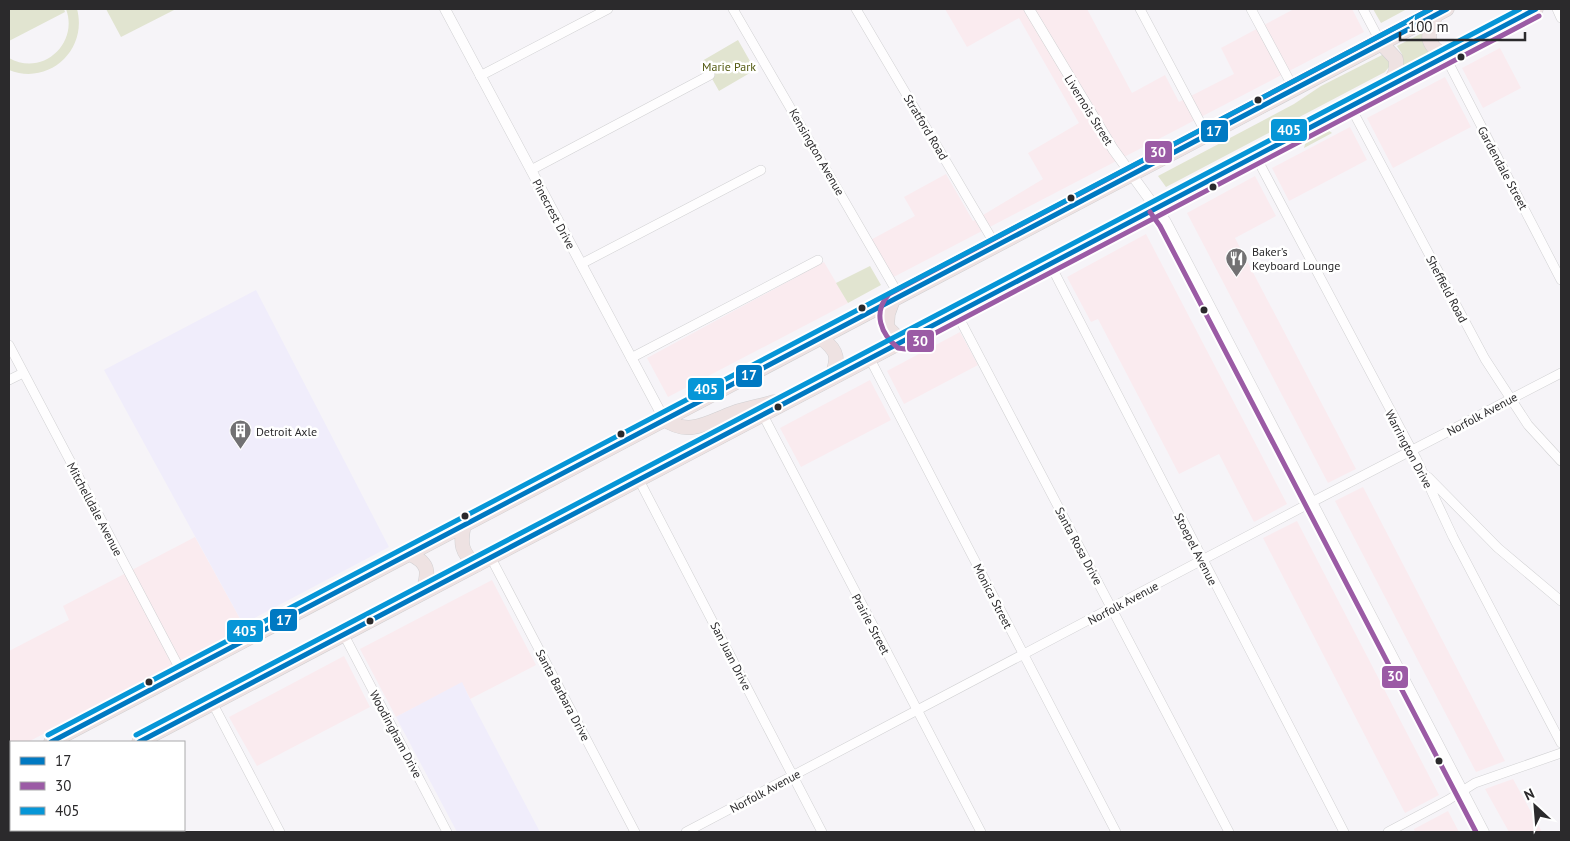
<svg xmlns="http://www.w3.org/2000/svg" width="1570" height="841" font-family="'PT Sans',sans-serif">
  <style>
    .commercial { fill: #faebef }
    .industrial { fill: #f0edfb }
    .green { fill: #e1e4d0 }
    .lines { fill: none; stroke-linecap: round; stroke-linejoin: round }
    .minor-casing { stroke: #d1d1d3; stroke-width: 10 }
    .tertiary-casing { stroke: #d1d1d3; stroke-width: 11 }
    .trunk-casing { stroke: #d1d0d2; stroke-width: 15 }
    .minor { stroke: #fefdfe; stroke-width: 9 }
    .tertiary { stroke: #fefdfe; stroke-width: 10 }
    .trunk { stroke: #eee2e2; stroke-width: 14 }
    .bus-1-casing { stroke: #fff; stroke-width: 9 }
    .bus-2-casing { stroke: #fff; stroke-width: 9 }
    .bus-3-casing { stroke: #fff; stroke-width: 9 }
    .bus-1 { stroke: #0079c2; stroke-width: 5 }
    .bus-2 { stroke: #9b5ba5; stroke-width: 5 }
    .bus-3 { stroke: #0696d7; stroke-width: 5 }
    .bus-dot { fill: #2b2a2c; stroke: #fff; stroke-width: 2 }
    .labels { text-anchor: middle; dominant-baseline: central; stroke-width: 5; stroke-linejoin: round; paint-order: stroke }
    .park-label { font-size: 12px; fill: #535a11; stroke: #fff }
    .street-label { font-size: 12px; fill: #2b2a2c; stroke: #fff }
    .poi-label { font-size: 12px; fill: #2b2a2c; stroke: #fff; text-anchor: start }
    .line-badge { stroke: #fff; stroke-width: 2 }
    .badge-label { font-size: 14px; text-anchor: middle; font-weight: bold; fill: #fff }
  </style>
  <rect width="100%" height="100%" fill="#f6f4f8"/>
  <path class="commercial" d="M945,9H1087L1132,93L1165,75L1179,102L1234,74L1221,48L1294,9H1352L1364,32L886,281L865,243L915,216L904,197L946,174L973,221L1043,179L1028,153L1079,123L1019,18L967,47Z
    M1500,48L1521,88L1483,108L1462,68Z
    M1445,77L1471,127L1393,168L1367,118Z
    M1350,127L1367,160L1289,201L1272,168Z
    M1255,176L1276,216L1235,238L1356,469L1328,483L1187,213Z
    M1146,234L1287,504L1254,522L1219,454L1179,474L1098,319L1091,322L1067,277Z
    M824,262L848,303L668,397L647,358Z
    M960,332L978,365L904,404L887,371Z
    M870,380L891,420L801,467L780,428Z
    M1363,487L1505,761L1476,772L1335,501Z
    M1297,521L1439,795L1405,813L1263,538Z
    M195,537L243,624L239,631L28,742H11V751L9,752V651L69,620L63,606Z
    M492,580L536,665L470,699L462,683L396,717L360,649Z
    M344,656L370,707L257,766L229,717Z
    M1513,779L1542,832H1509L1485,789Z
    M1448,811L1459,832H1415L1414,829Z"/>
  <path class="industrial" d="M256,290L389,547L243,624L104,370Z
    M462,682L470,699L540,832H457L396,717Z"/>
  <path class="green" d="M9,9H64L65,12L9,41Z
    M66,9H77C88,50 49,86 9,70V58C42,77 79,44 66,9Z
    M106,9H176L121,37Z
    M1373,9H1407L1381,23Z
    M1422,33L1424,44L1429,53L1403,66L1402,54L1397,46Z
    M738,40L755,70L719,91L702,61Z
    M1384,54L1390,59L1389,67L1385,72L1166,187L1158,176L1294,104L1321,86Z
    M1328,130L1332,133L1304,148L1306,141Z
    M870,266L881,285L848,303L836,283Z"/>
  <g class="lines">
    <defs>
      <path id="minor" d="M733,9L900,297
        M856,9L996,246
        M1140,9L1207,135
        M1251,9L1294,89
        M1363,9L1381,43
        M1557,9L1561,18
        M1445,56L1561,280
        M480,76L608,9
        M1350,106L1485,359L1528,425L1561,461
        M1255,155L1416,458L1453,537L1561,743
        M531,170L710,75
        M581,264L761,170
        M1050,264L1344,832
        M957,314L1229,832
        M9,345L182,673
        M631,358L818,260
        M870,359L1116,832
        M9,380L23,373
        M763,415L981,832
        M1428,477L1498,548L1561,601
        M639,480L822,832
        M491,558L635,832
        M344,635L447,832
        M213,704L280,832
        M137,830L138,832
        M686,832L1312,502L1561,373
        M1388,832L1448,800L1475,783L1561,753"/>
      <path id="tertiary" d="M445,9L664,419
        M1029,9L1113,149L1166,222L1484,832"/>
      <path id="trunk" d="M1436,15C1427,34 1424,44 1445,56
        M1381,43L1396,59V71L1389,85
        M893,300L888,314L887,327L902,342
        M821,338C840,352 838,359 831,379
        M664,419C689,437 708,422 733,413C746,408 761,406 774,402
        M464,525C460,543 461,554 477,565
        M410,554C431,564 428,573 423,593
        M51,742L1447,9
        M139,742L1536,9
        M9,765L11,763
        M9,812L11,810"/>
    </defs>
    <use href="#minor" class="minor-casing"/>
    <use href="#tertiary" class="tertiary-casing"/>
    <use href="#trunk" class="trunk-casing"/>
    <use href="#minor" class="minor"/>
    <use href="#tertiary" class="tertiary"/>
    <use href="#trunk" class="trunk"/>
    <defs>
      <path id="bus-1" d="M51,742L1447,9
        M139,742L1536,9"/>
      <path id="bus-2" d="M1431,9L889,294C872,313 881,334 898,348L905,349L1539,16
        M1150,212L1160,226L1476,832"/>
      <path id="bus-3" d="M48,735L1431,9
        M136,735L1520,9"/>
    </defs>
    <use href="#bus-1" class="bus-1-casing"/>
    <use href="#bus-2" class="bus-2-casing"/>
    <use href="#bus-3" class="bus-3-casing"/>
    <use href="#bus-1" class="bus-1"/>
    <use href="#bus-2" class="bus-2"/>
    <use href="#bus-3" class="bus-3"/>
  </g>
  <defs>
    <symbol id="restaurant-pin" viewBox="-11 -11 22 30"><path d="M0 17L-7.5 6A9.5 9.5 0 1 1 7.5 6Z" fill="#727173" stroke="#fff"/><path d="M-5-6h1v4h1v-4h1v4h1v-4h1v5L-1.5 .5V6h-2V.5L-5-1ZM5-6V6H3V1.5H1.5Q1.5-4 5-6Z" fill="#fff"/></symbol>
    <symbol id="building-pin" viewBox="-11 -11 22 30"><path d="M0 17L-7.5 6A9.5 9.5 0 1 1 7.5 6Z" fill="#727173" stroke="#fff"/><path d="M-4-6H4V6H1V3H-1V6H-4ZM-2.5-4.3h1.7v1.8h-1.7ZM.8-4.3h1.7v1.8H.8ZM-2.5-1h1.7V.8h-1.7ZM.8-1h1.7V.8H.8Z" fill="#fff"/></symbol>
  </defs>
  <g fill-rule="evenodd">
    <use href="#restaurant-pin" x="1224" y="246" width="25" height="34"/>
    <use href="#building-pin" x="228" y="418" width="25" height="34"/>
  </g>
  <g class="bus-dot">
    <circle cx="1461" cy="57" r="4.5"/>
    <circle cx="1258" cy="100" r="4.5"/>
    <circle cx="1213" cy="187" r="4.5"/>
    <circle cx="1071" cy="198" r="4.5"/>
    <circle cx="862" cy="308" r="4.5"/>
    <circle cx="1204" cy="310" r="4.5"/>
    <circle cx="778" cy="407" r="4.5"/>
    <circle cx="621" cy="434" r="4.5"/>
    <circle cx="465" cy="516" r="4.5"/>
    <circle cx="370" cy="621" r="4.5"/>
    <circle cx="149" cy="682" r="4.5"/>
    <circle cx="1439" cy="761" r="4.5"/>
  </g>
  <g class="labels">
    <g class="park-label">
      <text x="729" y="66">Marie Park</text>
    </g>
    <g class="street-label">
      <text transform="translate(1089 110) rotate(58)">Livernois Street</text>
      <text transform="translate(926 127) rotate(59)">Stratford Road</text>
      <text transform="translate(817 152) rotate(60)">Kensington Avenue</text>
      <text transform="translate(1503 168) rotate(62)">Gardendale Street</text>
      <text transform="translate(554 214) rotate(62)">Pinecrest Drive</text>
      <text transform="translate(1447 289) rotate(62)">Sheffield Road</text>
      <text transform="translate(1482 414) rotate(-28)">Norfolk Avenue</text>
      <text transform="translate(1409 449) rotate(62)">Warrington Drive</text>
      <text transform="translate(95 509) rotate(62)">Mitchelldale Avenue</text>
      <text transform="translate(1079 546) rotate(62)">Santa Rosa Drive</text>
      <text transform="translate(1196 549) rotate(63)">Stoepel Avenue</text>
      <text transform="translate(993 596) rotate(63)">Monica Street</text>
      <text transform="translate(1123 603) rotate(-28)">Norfolk Avenue</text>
      <text transform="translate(871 624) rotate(62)">Prairie Street</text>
      <text transform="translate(731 656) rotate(63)">San Juan Drive</text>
      <text transform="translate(563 695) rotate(62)">Santa Barbara Drive</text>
      <text transform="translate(396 734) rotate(62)">Woodingham Drive</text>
      <text transform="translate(765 791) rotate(-28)">Norfolk Avenue</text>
    </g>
    <g class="poi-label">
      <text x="1252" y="251">Baker's<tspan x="1252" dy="14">Keyboard Lounge</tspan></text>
      <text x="256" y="431">Detroit Axle</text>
    </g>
  </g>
  <g class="line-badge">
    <rect x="1270" y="118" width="38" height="24" rx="5" fill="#0696d7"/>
    <rect x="1200" y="119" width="29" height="24" rx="5" fill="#0079c2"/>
    <rect x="1144" y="140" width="29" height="24" rx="5" fill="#9b5ba5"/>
    <rect x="906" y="329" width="29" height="24" rx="5" fill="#9b5ba5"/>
    <rect x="735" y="364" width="28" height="24" rx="5" fill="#0079c2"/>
    <rect x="687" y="377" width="38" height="24" rx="5" fill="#0696d7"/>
    <rect x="269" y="608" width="29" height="24" rx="5" fill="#0079c2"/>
    <rect x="226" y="619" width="38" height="24" rx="5" fill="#0696d7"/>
    <rect x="1381" y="665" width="28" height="24" rx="5" fill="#9b5ba5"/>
  </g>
  <g class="badge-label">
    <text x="1289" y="135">405</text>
    <text x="1214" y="136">17</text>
    <text x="1158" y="157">30</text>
    <text x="920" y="346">30</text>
    <text x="749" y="380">17</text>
    <text x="706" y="394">405</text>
    <text x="284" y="625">17</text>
    <text x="245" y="636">405</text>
    <text x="1395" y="681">30</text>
  </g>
  <rect width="1570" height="841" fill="none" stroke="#2b2a2c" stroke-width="20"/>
  <rect x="10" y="741" width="175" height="90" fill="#ffffff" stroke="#aaaaab"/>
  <rect x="20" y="757" width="25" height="8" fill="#0079c2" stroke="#aaaaab"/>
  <text x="55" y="766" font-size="15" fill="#2b2a2c">17</text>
  <rect x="20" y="782" width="25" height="8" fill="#9b5ba5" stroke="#aaaaab"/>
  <text x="55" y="791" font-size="15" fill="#2b2a2c">30</text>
  <rect x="20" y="807" width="25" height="8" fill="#0696d7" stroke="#aaaaab"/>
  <text x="55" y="816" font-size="15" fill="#2b2a2c">405</text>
  <g transform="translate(1535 806) rotate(334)" stroke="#ffffff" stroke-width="4" paint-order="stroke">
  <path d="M0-4L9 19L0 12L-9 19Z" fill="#2b2a2c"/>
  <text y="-8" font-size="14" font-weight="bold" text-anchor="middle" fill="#2b2a2c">N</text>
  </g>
  <path d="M1400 32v8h125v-8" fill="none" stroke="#2b2a2c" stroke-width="2.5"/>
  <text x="1408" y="32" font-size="15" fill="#2b2a2c" stroke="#ffffff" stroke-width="4" paint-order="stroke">100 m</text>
</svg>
